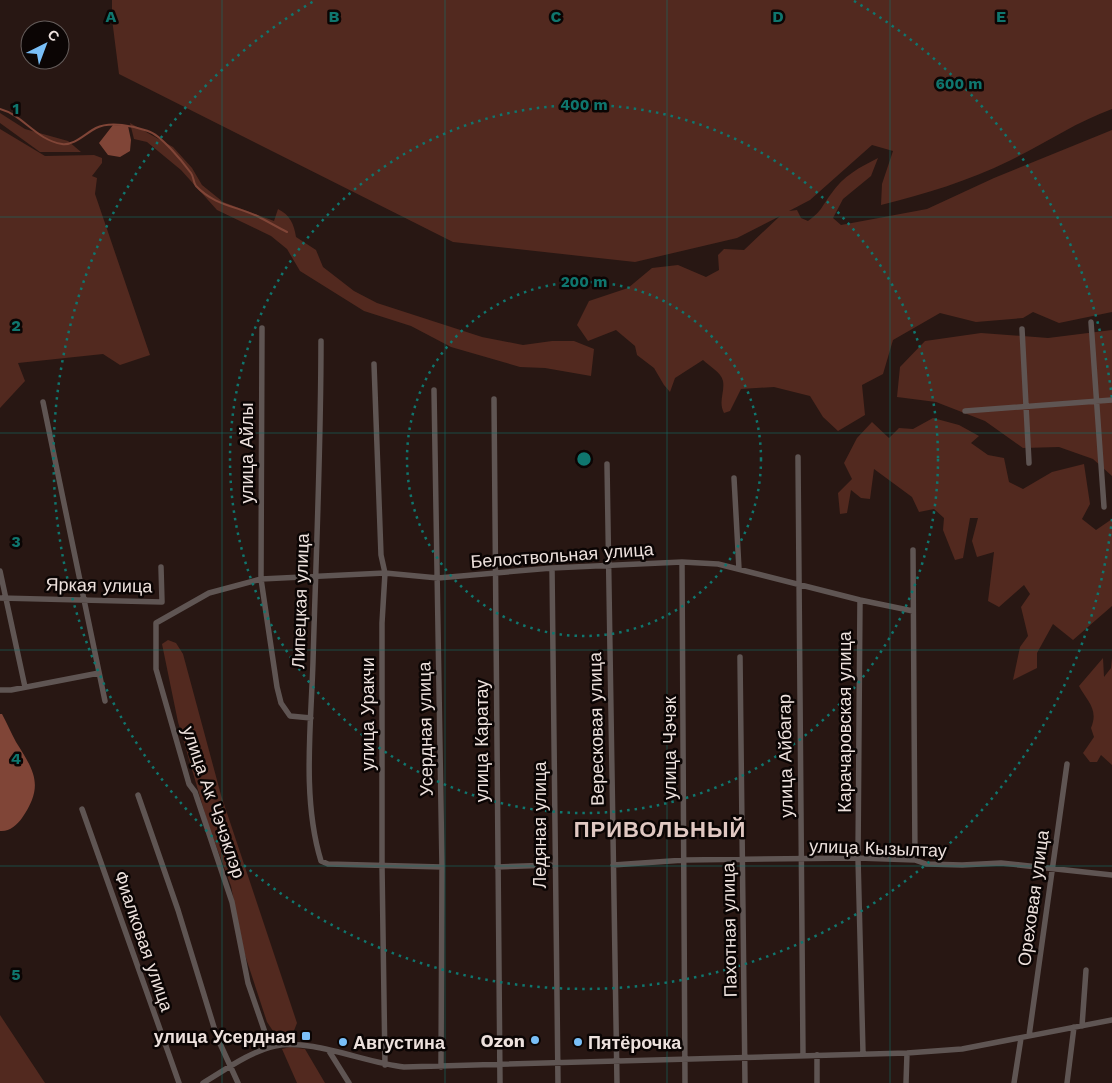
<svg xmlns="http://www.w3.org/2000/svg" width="1112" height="1083" font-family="'Work Sans',sans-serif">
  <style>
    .green { fill: #52291f }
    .water { fill: #804537 }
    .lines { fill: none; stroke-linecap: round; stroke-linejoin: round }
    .stream { stroke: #804537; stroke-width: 2 }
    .minor { stroke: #5f5553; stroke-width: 5.5 }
    .grid { fill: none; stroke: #0f766e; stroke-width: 1; stroke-opacity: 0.55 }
    .ring { fill: none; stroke: #0f766e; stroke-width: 2.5; stroke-dasharray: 2.5 5 }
    .poi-dot { fill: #79bff8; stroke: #0b0504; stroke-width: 2 }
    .labels { text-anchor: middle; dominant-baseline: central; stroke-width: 5; stroke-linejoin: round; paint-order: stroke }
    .street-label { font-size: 18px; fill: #ede1dd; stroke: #0b0504 }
    .poi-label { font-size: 18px; font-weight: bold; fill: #ede1dd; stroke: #0b0504; text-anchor: end }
    .district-label { font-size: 22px; font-weight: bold; letter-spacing: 1px; fill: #e0c8c2; stroke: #0b0504 }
    .grid-label { font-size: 16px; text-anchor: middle; font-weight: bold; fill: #0f766e; stroke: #0b0504; stroke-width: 5; stroke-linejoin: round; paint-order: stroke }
    .centre { fill: #0f766e; stroke: #0b0504; stroke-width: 2.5 }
    .ring-label { font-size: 15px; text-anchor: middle; font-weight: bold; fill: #0f766e; stroke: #0b0504; stroke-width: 5; stroke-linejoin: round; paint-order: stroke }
  </style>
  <rect width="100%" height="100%" fill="#281713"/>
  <path class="green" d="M112,0H1112V109C1076,122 1044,144 1009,161C968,181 925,194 881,205L882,184L893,151L872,145L810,200L789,211L797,210L801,218L808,221C823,210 821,207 831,194C843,176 860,167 878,158L871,176L843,199L833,218L841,225L927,209L994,178L1112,130V312L1059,323L1033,312L1023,318L976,322L940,313L893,340L883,374L862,385L865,415L838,431L823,417L810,396L774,387L741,389L730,411L724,413C718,402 725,392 723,381C721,372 709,366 703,360L675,378L670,392L664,385L654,368L637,355L635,346L616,330L588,341L577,325L589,301L628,288L652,268L678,265L706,277L719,270L718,255L724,249L744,250L780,216L737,238L635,262L453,242L119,74L112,19Z
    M0,113L25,129L68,141L81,152H40L0,123Z
    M130,123L173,147L192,168L202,185L223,202L274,221L278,209C290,215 294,224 296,237L316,250L323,267L354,291L377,303L482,337L523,345L552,341H574L594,349L591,376L545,368L520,367L451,347L411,326L364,311L300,271L287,249L271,236L217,210L181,170L147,142L134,139Z
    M0,129L45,156L94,155L102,158V163L92,176L97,178L95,194L150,355L120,365L103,354L18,363L25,381L0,408Z
    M1112,330V476L1093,459L1059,447L1023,448L985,421L936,402L897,397L900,367L925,341L981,333L1048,338Z
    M933,418L959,425L979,436L971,443L988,455L1004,458L1009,482L1023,489L1052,472L1084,464L1090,504L1082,519L1096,530L1112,519V606L1073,640L1053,624L1037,653V668L1013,680L1020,647L1028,636L1021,607L1030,594L1024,585L999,607L988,601L994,552L977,557L972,541L978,518H970L963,558L955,560L943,530L944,518L934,509L919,512L912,497L874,469L870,499L861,498L851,490L847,513L840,514L838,493L852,479L844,463L857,438L872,422L889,438L899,428L913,429Z
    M168,640L176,643L183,654L221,795L297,1023L293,1033L273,1031L267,1022L244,952L231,886L208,824L178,722L162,644Z
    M1103,658L1104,677L1111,668L1112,658V765L1101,755L1097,762H1090L1083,753L1094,737L1091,728C1099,709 1087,701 1079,686Z
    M0,1015L45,1083H0Z
    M290,1047L305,1049L325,1083H297L282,1049Z"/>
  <path class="water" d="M113,125L128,126L131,140L130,151L120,157L108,155L99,143Z
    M0,714H2C7,723 11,733 16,742C35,772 44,786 22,818C17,825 9,832 0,831Z"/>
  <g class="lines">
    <path class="stream" d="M0,109C23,115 36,140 62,144C74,146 86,133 96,128C110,121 134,126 148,131C161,135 182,161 191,173C194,177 193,182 196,186C214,205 235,206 257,216C267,221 277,227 287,232"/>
    <path class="minor" d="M1091,322L1104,507
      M262,328L261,579L277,687L281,703L290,716L311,718
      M1022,329L1029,463
      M321,341C321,448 316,555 313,662C311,726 302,799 321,861L328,864L442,867
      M374,364L381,555L385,573L382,623V866L385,1065
      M434,390L442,867L441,1067
      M494,399L500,1083
      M43,402L105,701
      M965,411L1112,400
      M798,457L803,1055
      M607,464L617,1083
      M734,478L739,569
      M913,550L915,860
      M682,562L685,1083
      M552,568L558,1083
      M0,571L25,687
      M0,598L162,602L161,567
      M860,600L858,858L863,1053
      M740,657L745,1083
      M0,690H11L99,673
      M138,795L178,910L217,1037L238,1083
      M82,809L179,1083
      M613,865L685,860L858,858L915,860L926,864L962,865L1001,863L1112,875
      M497,867L554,865
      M1082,1026L1086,970
      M1029,1036L1067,764
      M270,1047L248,983L232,902L195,792L189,784L156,669V623L209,593L261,579L385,573L438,578L552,568L682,562L718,564L860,600L913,611
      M329,1051L349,1083
      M817,1055V1083
      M203,1083C225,1070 249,1052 275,1046C310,1038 366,1063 404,1067L907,1053L962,1049L1112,1020
      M906,1083L907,1053
      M1014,1083L1021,1038
      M1067,1083L1074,1027"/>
  </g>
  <path class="grid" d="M222,0V1083M445,0V1083M667,0V1083M890,0V1083M0,217H1112M0,433H1112M0,650H1112M0,866H1112"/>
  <g class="ring">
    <circle cx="584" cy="459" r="177"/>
    <circle cx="584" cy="459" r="354"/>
    <path d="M1112 519A531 531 0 1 1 314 1M854 1A531 531 0 0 1 1112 399"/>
  </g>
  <g class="poi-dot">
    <rect x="301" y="1031" width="10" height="10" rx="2.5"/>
    <circle cx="535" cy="1040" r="5"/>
    <circle cx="343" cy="1042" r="5"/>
    <circle cx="578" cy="1042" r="5"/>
  </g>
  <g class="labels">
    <g class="street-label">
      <text transform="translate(246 453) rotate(-90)">улица Айлы</text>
      <text transform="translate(562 555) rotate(-4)">Белоствольная улица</text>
      <text transform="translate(99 585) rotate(1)">Яркая улица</text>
      <text transform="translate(300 601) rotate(-88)">Липецкая улица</text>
      <text transform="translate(367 714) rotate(-90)">улица Уракчи</text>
      <text transform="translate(844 722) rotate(-90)">Карачаровская улица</text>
      <text transform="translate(425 729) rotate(-91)">Усердная улица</text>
      <text transform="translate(596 729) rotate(-91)">Вересковая улица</text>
      <text transform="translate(481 741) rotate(-90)">улица Каратау</text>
      <text transform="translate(669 748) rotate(-90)">улица Чэчэк</text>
      <text transform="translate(785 756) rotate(-91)">улица Айбагар</text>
      <text transform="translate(214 802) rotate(71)">улица Ак Чэчэклэр</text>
      <text transform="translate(539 825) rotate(-90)">Ледяная улица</text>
      <text transform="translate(878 848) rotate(2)">улица Кызылтау</text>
      <text transform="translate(1033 898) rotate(-82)">Ореховая улица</text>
      <text transform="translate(729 930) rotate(-91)">Пахотная улица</text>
      <text transform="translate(144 941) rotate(71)">Фиалковая улица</text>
    </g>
    <g class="poi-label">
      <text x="296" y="1036">улица Усердная</text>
      <text x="525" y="1040">Ozon</text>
      <text x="353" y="1042" text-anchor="start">Августина</text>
      <text x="588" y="1042" text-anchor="start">Пятёрочка</text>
    </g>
    <g class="district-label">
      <text x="660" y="829">ПРИВОЛЬНЫЙ</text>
    </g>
  </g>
  <g class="grid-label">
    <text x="111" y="22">A</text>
    <text x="334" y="22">B</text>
    <text x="556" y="22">C</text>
    <text x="778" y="22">D</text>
    <text x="1001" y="22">E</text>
    <text x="16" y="114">1</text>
    <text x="16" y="331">2</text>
    <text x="16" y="547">3</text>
    <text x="16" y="764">4</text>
    <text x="16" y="980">5</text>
  </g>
  <circle cx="584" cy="459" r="8" class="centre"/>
  <g class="ring-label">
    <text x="959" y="89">600 m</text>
    <text x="584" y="110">400 m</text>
    <text x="584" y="287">200 m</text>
  </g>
  <g transform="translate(45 45) rotate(42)"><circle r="24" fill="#0b0504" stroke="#655d5b"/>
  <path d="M0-4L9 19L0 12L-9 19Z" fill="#79bff8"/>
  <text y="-8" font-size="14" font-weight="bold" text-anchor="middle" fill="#ede1dd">С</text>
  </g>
</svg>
